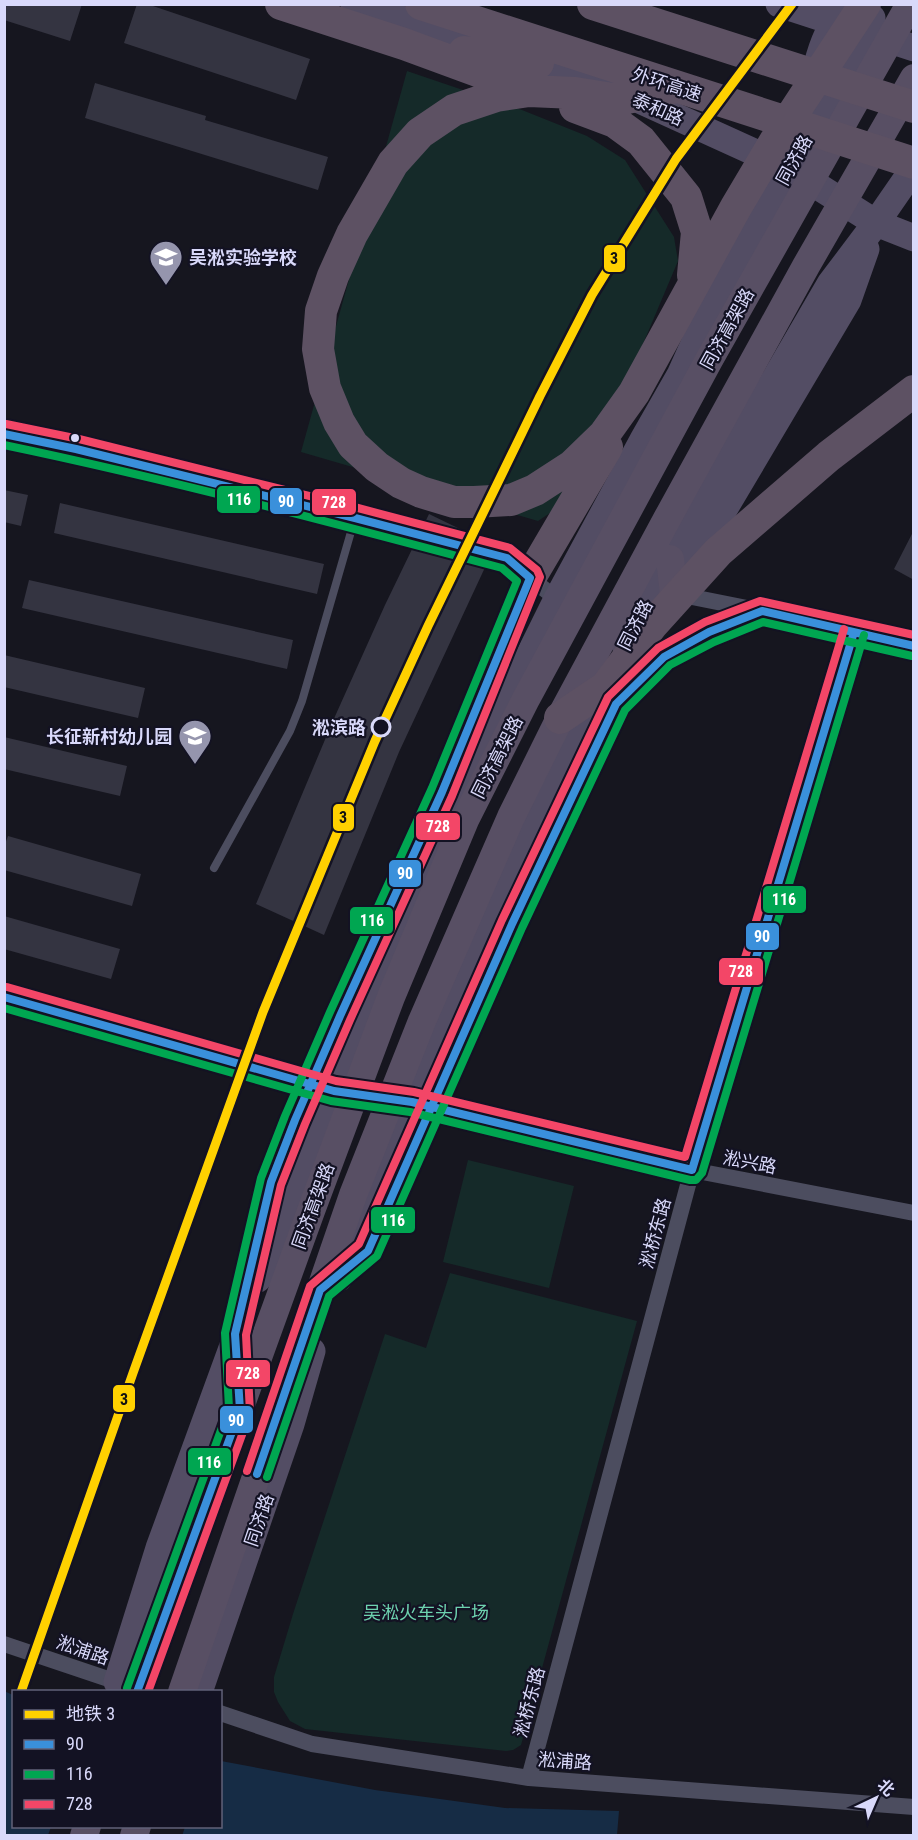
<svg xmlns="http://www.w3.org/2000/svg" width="918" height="1840" font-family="'Roboto Condensed','Noto Sans SC',sans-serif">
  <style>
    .green { fill: #152a29 }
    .water { fill: #162c45 }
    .pier { fill: #16161f }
    .building { fill: #343441 }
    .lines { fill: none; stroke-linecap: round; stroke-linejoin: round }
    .minor-tunnel { stroke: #333340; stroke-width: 16; stroke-dasharray: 16 8; stroke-linecap: butt }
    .service { stroke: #4c4d5f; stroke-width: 8 }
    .minor { stroke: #4c4d5f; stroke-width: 16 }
    .primary { stroke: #534d64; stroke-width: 27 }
    .trunk { stroke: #584f64; stroke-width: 28 }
    .motorway { stroke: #5d5163; stroke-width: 32 }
    .bus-1-casing { stroke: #131223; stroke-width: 12 }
    .bus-2-casing { stroke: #131223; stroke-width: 12 }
    .bus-3-casing { stroke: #131223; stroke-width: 12 }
    .bus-1 { stroke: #3a90db; stroke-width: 8 }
    .bus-2 { stroke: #00a651; stroke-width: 8 }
    .bus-3 { stroke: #f34667; stroke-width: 8 }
    .metro-1-casing { stroke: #131223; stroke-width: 14 }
    .metro-1 { stroke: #ffd100; stroke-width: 9 }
    .bus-dot { fill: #d9d9fa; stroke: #131223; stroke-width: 2 }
    .stop-dot { fill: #131223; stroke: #d9d9fa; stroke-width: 3 }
    .labels { text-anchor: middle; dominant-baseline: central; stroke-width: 4.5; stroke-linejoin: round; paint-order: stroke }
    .street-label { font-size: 18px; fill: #d9d9fa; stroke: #131223 }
    .poi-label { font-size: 18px; font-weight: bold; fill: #d9d9fa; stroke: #131223; text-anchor: start }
    .stop-label { font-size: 18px; font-weight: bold; fill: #d9d9fa; stroke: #131223; text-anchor: end }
    .park-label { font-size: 18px; fill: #6dd2af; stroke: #131223 }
    .line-badge { stroke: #131223; stroke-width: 2 }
    .badge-label { font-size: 16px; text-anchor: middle; font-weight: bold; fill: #fff }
    .pale-badge-label { font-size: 16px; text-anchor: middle; font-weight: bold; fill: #111 }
  </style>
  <rect width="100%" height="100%" fill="#16161f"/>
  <path class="green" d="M407,71L522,110L587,136L625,160L674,237L678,261L580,493L538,521L301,452Z
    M468,1160L574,1186L549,1288L443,1262Z
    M450,1273L637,1321L521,1745L513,1750L506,1751L305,1729L290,1721L278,1702L274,1692V1677L293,1614L385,1334L426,1348Z"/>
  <path class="water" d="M4,1691L13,1695L14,1826H220L221,1761L375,1790L505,1808L619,1811L617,1835H5Z"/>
  <path class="pier" d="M51,1827H185L182,1836L48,1835Z"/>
  <path class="building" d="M4,4H82L70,41L4,20Z
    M137,4H147L310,59L296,100L124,43Z
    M95,83L206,116L205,120L328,157L318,190L85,118Z
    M4,490L28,495L21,526L4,522Z
    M60,503L324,564L317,594L54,533Z
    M429,514L495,546L399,752L324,935L256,904L332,723L385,605Z
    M914,530V580L894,569Z
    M29,580L293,640L287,669L22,608Z
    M4,655L145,688L138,718L4,687Z
    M4,737L127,766L120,796L4,769Z
    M8,836L141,874L132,906L4,870V847Z
    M4,916L120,949L111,979L4,949Z"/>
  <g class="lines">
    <path class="minor-tunnel" d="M407,531L507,558"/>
    <path class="service" d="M214,868L290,731L302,701L355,518"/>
    <path class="minor" d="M4,434L76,449L407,531
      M507,558L530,578L557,599
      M677,594L762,611L914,646
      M4,997L317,1087
      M425,1105L692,1170L914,1213
      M4,1644L126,1685
      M220,1713L312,1744L529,1778L914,1807
      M529,1778L692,1170L854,632"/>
    <path class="primary" d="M354,4L602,83L789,168L876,223L914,238
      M779,4L914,48
      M817,65C823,41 831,25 845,4
      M684,577L848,300L866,249
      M625,645L670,559L830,284L876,223L914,168
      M339,1278L412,1102L556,778L604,687
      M258,1279L395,939L475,765L557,599L644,438L680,375L702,326L872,18
      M117,1682L159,1548L235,1340
      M199,1692L291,1424L312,1351"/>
    <path class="trunk" d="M664,614L674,594L670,559
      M632,688L664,657L709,632L762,611
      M320,1290L368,1251L512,924L616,704L640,658
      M239,1398L235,1334L271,1182L295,1120L340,1016L442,792L530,578
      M137,1692L311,1211L391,997L465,820L526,699L709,360L910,4
      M182,1692L353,1195L422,1021L511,817L560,718L668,517L806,266L914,78
      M84,1836L87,1826
      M134,1836L137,1826"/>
    <path class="motorway" d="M281,4L404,44L529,90
      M421,4L914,163
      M593,4L914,107
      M464,52L538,63
      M677,87L619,100L575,93L529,91L496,96L454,110L420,133L393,163L352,234L333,276L321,311L318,349L325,388L339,422L353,445L377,467L401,483L421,492L454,502H474L511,500L535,490L572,466L604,435L634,393L736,207L777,138L865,4
      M575,107L615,122L641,141L686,197L697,232L693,275
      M530,578L607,447
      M560,718L606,687L652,625L718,552L829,456L914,391"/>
    <defs>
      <path id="bus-1" d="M4,434L76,449L355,518L507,558L530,578L442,792L340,1016L295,1120L271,1182L235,1334L240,1410L137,1692
        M4,997L334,1091L412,1102L692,1170L854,632
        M257,1474L320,1290L368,1251L512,924L616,704L664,657L709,632L762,611L914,646"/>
      <path id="bus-2" d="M4,445C172,480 337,524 502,568L517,581L432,788L330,1012L285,1116L261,1178L225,1333L229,1408L127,1688
        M4,1008L331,1101L410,1112L690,1180H696L702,1173L864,635
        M267,1477L329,1296L377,1256L522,928L625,710L670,665L714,642L763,622L912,656"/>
      <path id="bus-3" d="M6,424L79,439L358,508L510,548L537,570L540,577L452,796L350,1020L305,1124L281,1185L246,1335L250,1413L148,1692
        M7,987L336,1081L414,1092L685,1157L844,629
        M247,1471L310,1286L359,1244L502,920L608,697L658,648L705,622L760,601L914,635"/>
    </defs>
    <use href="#bus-1" class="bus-1-casing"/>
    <use href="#bus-2" class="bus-2-casing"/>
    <use href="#bus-3" class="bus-3-casing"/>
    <use href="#bus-1" class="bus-1"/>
    <use href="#bus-2" class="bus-2"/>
    <use href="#bus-3" class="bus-3"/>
    <defs>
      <path id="metro-1" d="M21,1692L133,1373L263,1012L375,741L428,626L540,396L592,295L676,159L792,4"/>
    </defs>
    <use href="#metro-1" class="metro-1-casing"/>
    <use href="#metro-1" class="metro-1"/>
  </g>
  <defs>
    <symbol id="school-pin" viewBox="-11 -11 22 30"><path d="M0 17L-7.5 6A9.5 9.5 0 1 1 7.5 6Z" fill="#9595ad" stroke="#131223"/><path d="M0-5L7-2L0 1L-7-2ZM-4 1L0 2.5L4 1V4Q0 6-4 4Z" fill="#fff"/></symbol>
  </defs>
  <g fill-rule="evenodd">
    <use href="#school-pin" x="147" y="238" width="38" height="52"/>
    <use href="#school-pin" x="176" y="717" width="38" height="52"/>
  </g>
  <circle class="bus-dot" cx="75" cy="438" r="5"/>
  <circle class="stop-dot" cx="381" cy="727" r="9"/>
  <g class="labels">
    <g class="street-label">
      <text transform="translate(667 84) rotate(18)">外环高速</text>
      <text transform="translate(658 109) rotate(24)">泰和路</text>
      <text transform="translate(794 160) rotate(-61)">同济路</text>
      <text transform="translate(727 329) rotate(-61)">同济高架路</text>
      <text transform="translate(635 625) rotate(-63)">同济路</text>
      <text transform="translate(497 757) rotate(-63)">同济高架路</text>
      <text transform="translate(750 1162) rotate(11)">淞兴路</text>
      <text transform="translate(313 1206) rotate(-70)">同济高架路</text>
      <text transform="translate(655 1233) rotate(-75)">淞桥东路</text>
      <text transform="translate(259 1520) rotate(-71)">同济路</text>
      <text transform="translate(83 1650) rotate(19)">淞浦路</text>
      <text transform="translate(529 1702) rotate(-75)">淞桥东路</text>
      <text transform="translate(565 1761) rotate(4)">淞浦路</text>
    </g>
    <g class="poi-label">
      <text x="189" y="257">吴淞实验学校</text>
      <text x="172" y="736" text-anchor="end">长征新村幼儿园</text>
    </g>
    <g class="stop-label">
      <text x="366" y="727">淞滨路</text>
    </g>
    <g class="park-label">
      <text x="426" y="1612">吴淞火车头广场</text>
    </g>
  </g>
  <g class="line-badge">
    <rect x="603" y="244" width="23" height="29" rx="6" fill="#ffd100"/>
    <rect x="216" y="485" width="45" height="29" rx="6" fill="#00a651"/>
    <rect x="269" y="487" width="34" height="28" rx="6" fill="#3a90db"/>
    <rect x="311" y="488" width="46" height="28" rx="6" fill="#f34667"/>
    <rect x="332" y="803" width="23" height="29" rx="6" fill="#ffd100"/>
    <rect x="415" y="812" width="46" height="29" rx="6" fill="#f34667"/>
    <rect x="388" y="859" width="34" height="29" rx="6" fill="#3a90db"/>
    <rect x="762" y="885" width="45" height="29" rx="6" fill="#00a651"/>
    <rect x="349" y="906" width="45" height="29" rx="6" fill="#00a651"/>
    <rect x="745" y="922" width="35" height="29" rx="6" fill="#3a90db"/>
    <rect x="718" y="957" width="46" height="29" rx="6" fill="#f34667"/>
    <rect x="370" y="1206" width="46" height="28" rx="6" fill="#00a651"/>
    <rect x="225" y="1359" width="46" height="29" rx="6" fill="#f34667"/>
    <rect x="112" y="1384" width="24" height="29" rx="6" fill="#ffd100"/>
    <rect x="219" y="1405" width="35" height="29" rx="6" fill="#3a90db"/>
    <rect x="187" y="1447" width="45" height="29" rx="6" fill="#00a651"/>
  </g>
  <g class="badge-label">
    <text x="239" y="505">116</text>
    <text x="286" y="507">90</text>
    <text x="334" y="508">728</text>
    <text x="438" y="832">728</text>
    <text x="405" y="879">90</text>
    <text x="784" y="905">116</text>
    <text x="372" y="926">116</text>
    <text x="762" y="942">90</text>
    <text x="741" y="977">728</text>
    <text x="393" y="1226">116</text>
    <text x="248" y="1379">728</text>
    <text x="236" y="1426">90</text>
    <text x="209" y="1468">116</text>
  </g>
  <g class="pale-badge-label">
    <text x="614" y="264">3</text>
    <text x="343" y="823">3</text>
    <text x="124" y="1405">3</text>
  </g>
  <rect width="918" height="1840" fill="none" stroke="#d9d9fa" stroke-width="12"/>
  <rect x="12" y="1690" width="210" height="138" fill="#131223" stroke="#626279" stroke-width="1.5"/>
  <rect x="24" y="1710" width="30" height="9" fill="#ffd100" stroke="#626279" stroke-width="1.5"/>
  <text x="66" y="1720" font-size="18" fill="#d9d9fa">地铁 3</text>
  <rect x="24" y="1740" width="30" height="9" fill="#3a90db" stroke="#626279" stroke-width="1.5"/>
  <text x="66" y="1750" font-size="18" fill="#d9d9fa">90</text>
  <rect x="24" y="1770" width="30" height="9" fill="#00a651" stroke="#626279" stroke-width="1.5"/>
  <text x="66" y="1780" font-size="18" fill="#d9d9fa">116</text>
  <rect x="24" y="1800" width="30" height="9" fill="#f34667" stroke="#626279" stroke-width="1.5"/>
  <text x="66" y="1810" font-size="18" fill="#d9d9fa">728</text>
  <g transform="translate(876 1798) rotate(44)" stroke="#131223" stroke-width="4.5" paint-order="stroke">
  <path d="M0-4.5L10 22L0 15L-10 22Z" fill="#d9d9fa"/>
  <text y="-9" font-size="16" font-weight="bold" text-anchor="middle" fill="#d9d9fa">北</text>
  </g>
</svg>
